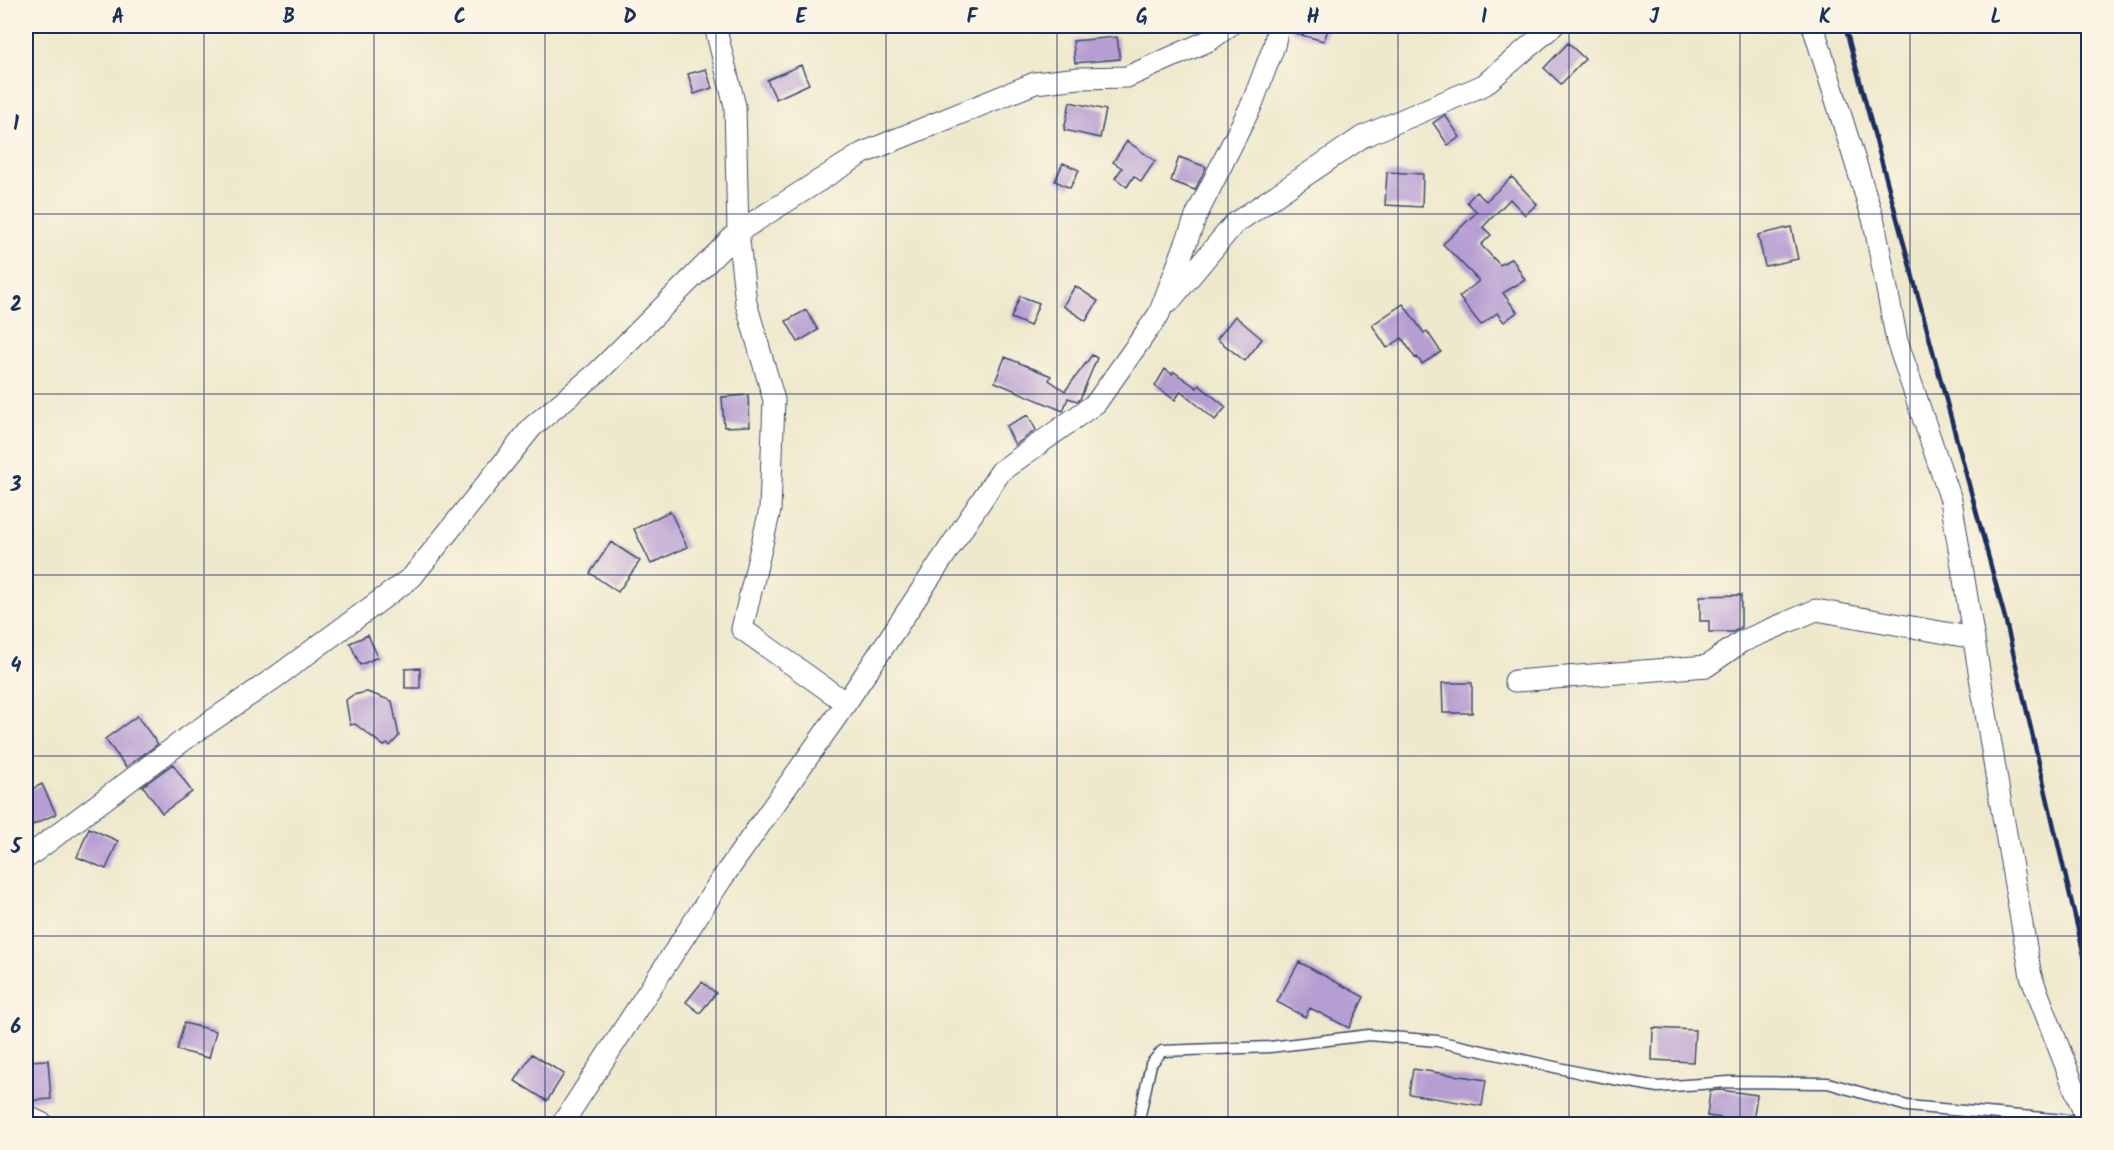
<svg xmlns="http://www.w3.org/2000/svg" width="2114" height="1150" font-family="Kalam,sans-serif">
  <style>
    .building { fill: #b69dd2 }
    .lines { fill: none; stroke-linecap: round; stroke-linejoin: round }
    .lane-casing { stroke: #3b4b6e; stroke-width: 13 }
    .street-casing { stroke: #3b4b6e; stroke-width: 23 }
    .lane { stroke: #fff; stroke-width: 10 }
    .street { stroke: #fff; stroke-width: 21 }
    .rail { stroke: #1b2f5e; stroke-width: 4.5 }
    .grid { fill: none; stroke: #1b2f5e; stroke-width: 1.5; stroke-opacity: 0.55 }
    .neatline { fill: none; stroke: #1b2f5e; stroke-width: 2 }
    .grid-label { font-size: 20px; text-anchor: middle; font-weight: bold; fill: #1b2f5e }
  </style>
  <rect width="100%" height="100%" fill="#fcf5e5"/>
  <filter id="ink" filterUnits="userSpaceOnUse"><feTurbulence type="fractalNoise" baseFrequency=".0167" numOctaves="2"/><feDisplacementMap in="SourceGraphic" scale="12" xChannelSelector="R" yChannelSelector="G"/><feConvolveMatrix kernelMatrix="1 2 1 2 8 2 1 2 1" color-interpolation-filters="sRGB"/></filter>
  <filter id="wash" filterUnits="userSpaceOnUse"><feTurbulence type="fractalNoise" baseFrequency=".008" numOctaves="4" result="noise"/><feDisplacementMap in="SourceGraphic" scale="24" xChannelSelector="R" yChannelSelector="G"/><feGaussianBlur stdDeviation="1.35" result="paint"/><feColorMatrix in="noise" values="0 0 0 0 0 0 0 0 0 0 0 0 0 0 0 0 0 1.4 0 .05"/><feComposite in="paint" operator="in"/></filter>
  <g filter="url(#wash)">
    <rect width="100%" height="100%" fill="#eee8cc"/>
    <g id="blocks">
      <path class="building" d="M1290,26H1329L1324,41L1290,32Z
        M1117,37L1120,59L1075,63L1073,41Z
        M1568,43L1585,59L1561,84L1544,68Z
        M801,65L809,84L776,99L767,80Z
        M706,69L712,88L694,94L688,74Z
        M1070,102L1106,110L1100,138L1064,130Z
        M1445,115L1460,137L1448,145L1433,123Z
        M1127,141L1155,161L1141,182L1134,176L1127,187L1115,178L1122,168L1113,162Z
        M1179,157L1206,167L1195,190L1171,181Z
        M1063,163L1079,170L1070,188L1055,181Z
        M1387,172L1423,174L1422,207L1385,205Z
        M1512,177L1537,204L1525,215L1510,199L1483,227L1491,235L1481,245L1500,265L1512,258L1525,280L1503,293L1517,312L1504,322L1497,313L1481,325L1459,297L1479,281L1443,244L1477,212L1467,202L1476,192L1486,201Z
        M1791,227L1798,259L1765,266L1758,235Z
        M1075,286L1098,301L1086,321L1063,306Z
        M1020,296L1039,303L1030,326L1011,318Z
        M1403,304L1424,333L1427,331L1441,352L1422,364L1417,357L1415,358L1402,338L1387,348L1372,325Z
        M806,310L818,330L798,342L786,321Z
        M1235,316L1262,339L1245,361L1217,339Z
        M1092,355L1097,358L1080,399L1077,401L1068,398L1063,411L995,382L1005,357L1051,376L1049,380L1065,391Z
        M1165,369L1172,374L1174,372L1197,388L1199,385L1226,407L1215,420L1181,391L1175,400L1155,386Z
        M748,395L750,426L724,427L722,397Z
        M1028,415L1036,430L1015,445L1006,426Z
        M670,511L687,547L651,564L634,529Z
        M611,542L640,561L618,592L590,573Z
        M1741,595V628L1733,632H1709V621H1700V596Z
        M368,635L378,657L360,665L350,643Z
        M420,668V688H405V669Z
        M1442,683H1472V713H1443Z
        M367,692L392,701L399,736L390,746L388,744L384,746L355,724L350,725L346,700L353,695Z
        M137,716L158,744L126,767L105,739Z
        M173,764L192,792L162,813L143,786Z
        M42,784L56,814L26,828V792Z
        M89,828L118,841L106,869L77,857Z
        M1299,962L1364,997L1349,1028L1310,1008L1305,1017L1277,1002Z
        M702,982L716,993L700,1013L686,1002Z
        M184,1023L216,1031L209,1058L177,1050Z
        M1653,1028L1695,1030L1693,1062L1652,1060Z
        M532,1054L564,1074L547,1101L515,1081Z
        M48,1060L51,1099L26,1101V1061Z
        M1413,1069L1486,1080L1482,1106L1409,1094Z
        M1720,1090L1757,1095L1753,1122L1707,1116L1710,1091Z"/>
    </g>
  </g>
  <g filter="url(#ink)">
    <use href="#blocks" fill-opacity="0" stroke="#3b4b6e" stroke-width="1.5"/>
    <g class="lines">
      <defs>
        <path id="lane" d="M1138,1124L1151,1064L1162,1051L1270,1047L1369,1035L1437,1041L1586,1074L1658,1087L1729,1082L1828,1083L1907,1106L2088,1122"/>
        <path id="street" d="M715,26L735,106L738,232L746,303L774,400L770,510L742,629L846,703
          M1813,26L1874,222L1897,341L1951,500L2001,805L2031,976L2088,1123
          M1169,302L1234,224L1362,137L1484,85L1553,26
          M1515,681L1707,666L1741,642L1816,610L1974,638
          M26,858L188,737L276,677L412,577L532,427L599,371L738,232L863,153L1035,83L1079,78L1127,77L1210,40L1229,26
          M26,1116L43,1124
          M562,1124L721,880L846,703L1001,471L1096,403L1159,314L1197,214L1252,104L1274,46L1278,26"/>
      </defs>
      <use href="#lane" class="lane-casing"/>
      <use href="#street" class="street-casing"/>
      <use href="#lane" class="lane"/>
      <use href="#street" class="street"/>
      <path class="rail" d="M1845,26L2005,618L2088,972"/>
    </g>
  </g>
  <path class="grid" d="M204,26V1124M374,26V1124M545,26V1124M716,26V1124M886,26V1124M1057,26V1124M1228,26V1124M1398,26V1124M1569,26V1124M1740,26V1124M1910,26V1124M26,214H2088M26,394H2088M26,575H2088M26,756H2088M26,936H2088"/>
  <rect width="2114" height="1150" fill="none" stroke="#fcf5e5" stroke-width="66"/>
  <rect x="33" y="33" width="2048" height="1084" class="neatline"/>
  <g class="grid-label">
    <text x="118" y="23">A</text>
    <text x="289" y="23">B</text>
    <text x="460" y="23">C</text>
    <text x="630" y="23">D</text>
    <text x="801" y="23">E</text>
    <text x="972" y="23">F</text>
    <text x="1142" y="23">G</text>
    <text x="1313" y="23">H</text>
    <text x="1484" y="23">I</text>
    <text x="1654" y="23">J</text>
    <text x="1825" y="23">K</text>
    <text x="1996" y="23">L</text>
    <text x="16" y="130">1</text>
    <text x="16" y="311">2</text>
    <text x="16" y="491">3</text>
    <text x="16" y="672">4</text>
    <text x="16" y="853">5</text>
    <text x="16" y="1033">6</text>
  </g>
</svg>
